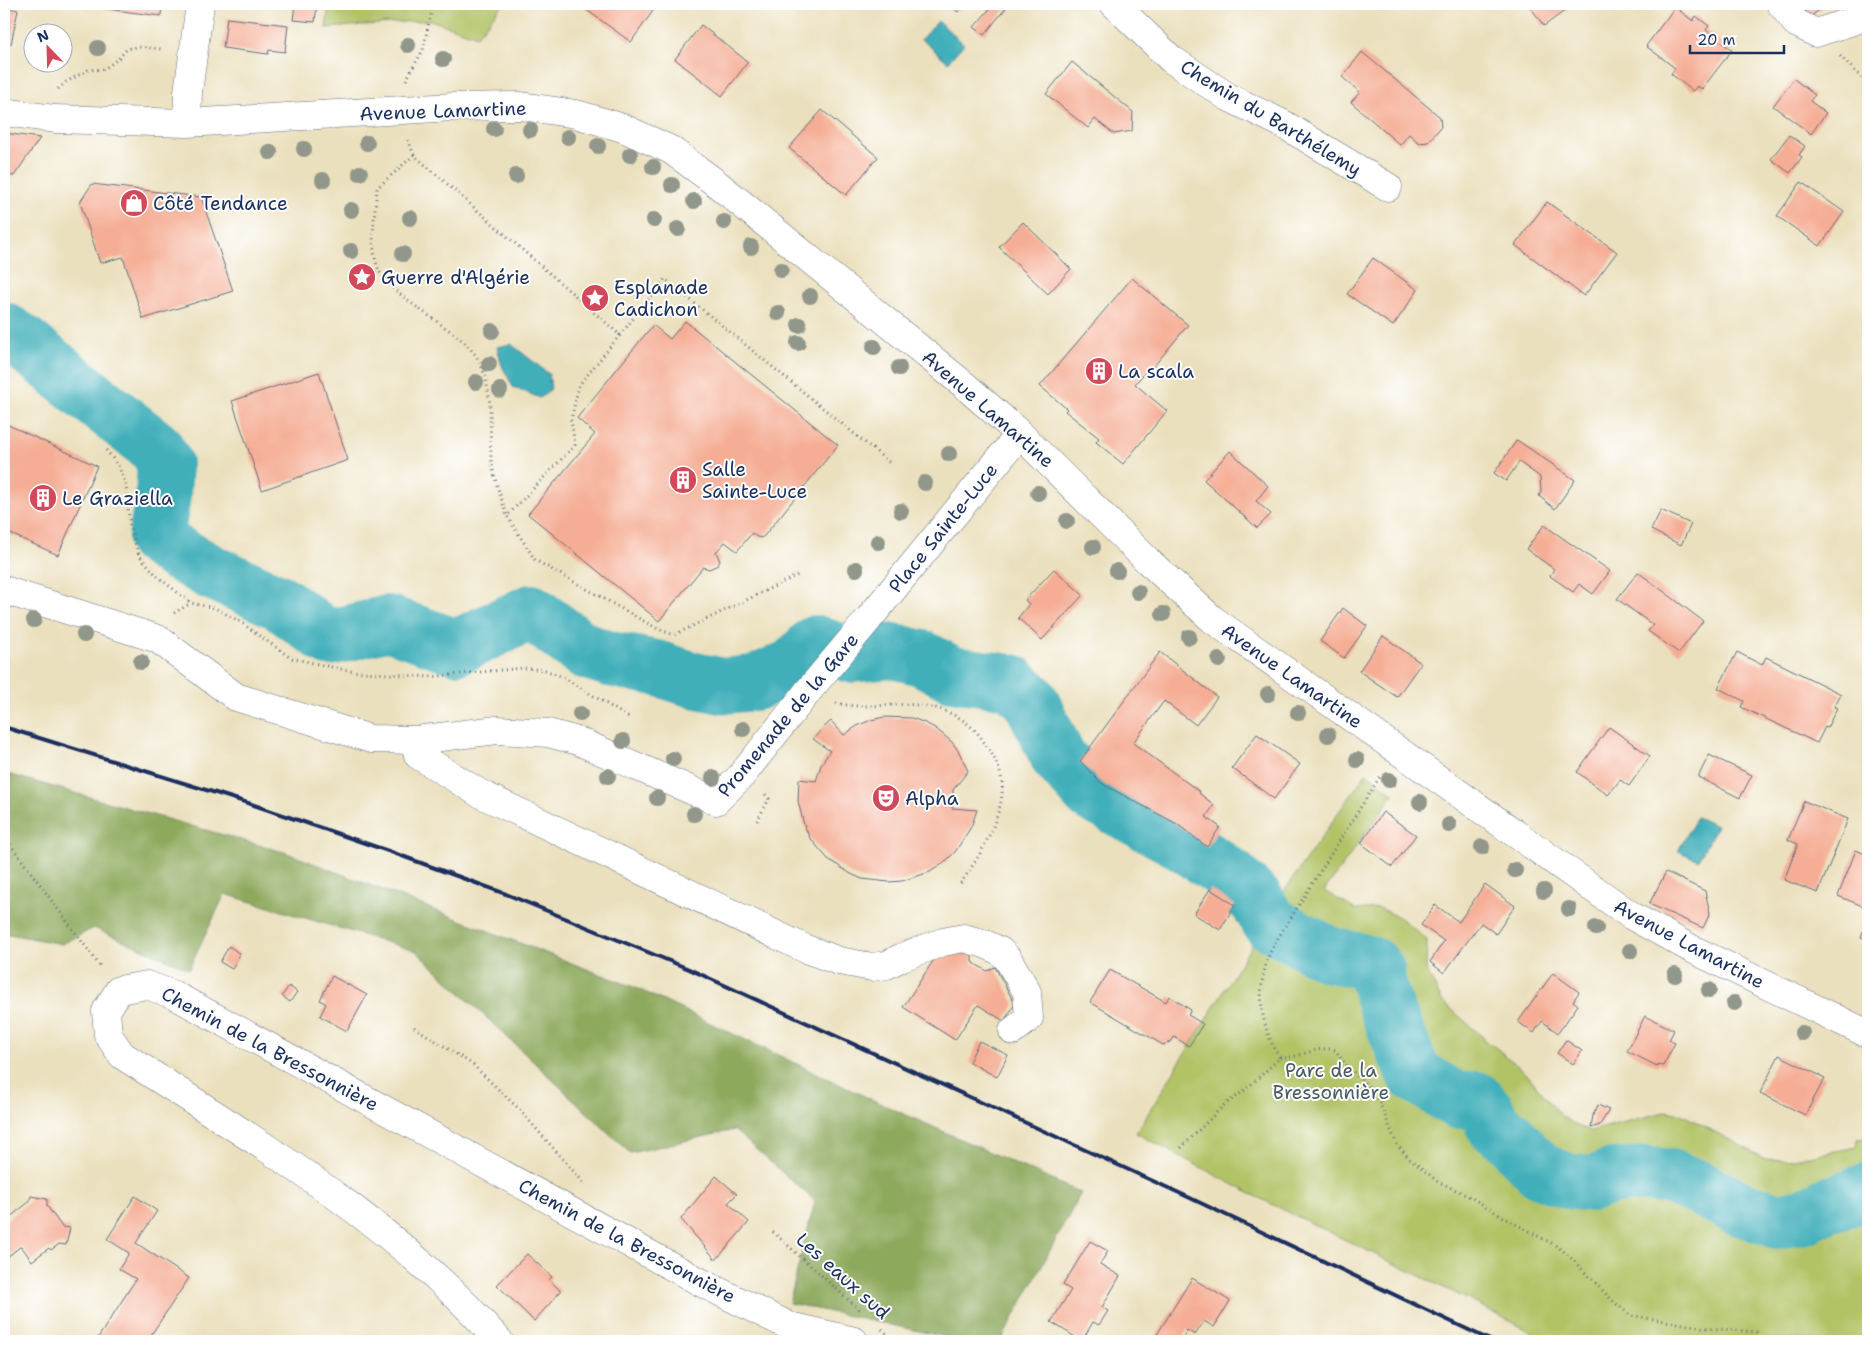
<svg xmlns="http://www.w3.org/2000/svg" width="1872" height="1345" font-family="'Shantell Sans',sans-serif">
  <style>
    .green { fill: #b2c366; stroke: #667962 }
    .forest { fill: #8da95b; stroke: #546c5c }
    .water { fill: #3fafba; stroke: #2d6f8c }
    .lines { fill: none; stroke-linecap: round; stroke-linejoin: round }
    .river { stroke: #3fafba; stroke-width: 56 }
    .building { fill: #f5ae95 }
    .minor-casing { stroke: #646d7f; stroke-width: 29 }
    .path { stroke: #646d7f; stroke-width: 3; stroke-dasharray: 1 4; stroke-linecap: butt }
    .minor { stroke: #fff; stroke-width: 28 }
    .rail { stroke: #1b2f5e; stroke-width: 4 }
    .minor-bridge-casing { stroke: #646d7f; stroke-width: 29; stroke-linecap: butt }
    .minor-bridge { stroke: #fff; stroke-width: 28 }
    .tree { fill: #91978a }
    .labels { text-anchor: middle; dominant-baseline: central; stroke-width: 4; stroke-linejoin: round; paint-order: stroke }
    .street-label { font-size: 19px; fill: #1b2f5e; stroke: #fff }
    .poi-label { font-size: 19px; fill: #1b2f5e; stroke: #fff; text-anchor: start }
    .park-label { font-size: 19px; fill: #485b60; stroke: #fff }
  </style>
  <rect width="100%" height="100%" fill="#fff"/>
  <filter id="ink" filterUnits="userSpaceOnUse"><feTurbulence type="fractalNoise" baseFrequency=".02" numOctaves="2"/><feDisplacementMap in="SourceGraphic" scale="10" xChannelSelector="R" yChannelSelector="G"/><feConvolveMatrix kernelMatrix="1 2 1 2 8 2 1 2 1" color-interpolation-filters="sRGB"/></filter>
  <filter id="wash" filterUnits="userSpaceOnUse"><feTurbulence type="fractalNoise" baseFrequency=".0096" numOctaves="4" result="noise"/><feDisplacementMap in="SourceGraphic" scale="20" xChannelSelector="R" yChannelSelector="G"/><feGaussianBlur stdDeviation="1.12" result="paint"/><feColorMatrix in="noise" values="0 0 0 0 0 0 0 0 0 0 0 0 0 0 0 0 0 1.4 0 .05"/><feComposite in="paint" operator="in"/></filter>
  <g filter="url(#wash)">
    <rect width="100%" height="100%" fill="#ebe0bd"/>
    <path class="green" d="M329,4H503L477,36L430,20L326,28Z
      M1366,773L1394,794L1324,891L1356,910L1379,908L1401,918L1427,940L1426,969L1442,1001L1484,1038L1483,1041L1494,1046L1526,1073L1560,1115L1575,1125L1590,1131L1668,1111L1681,1114L1766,1159L1787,1160L1857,1147L1858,1139L1868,1137V1341L1756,1339L1744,1341H1549L1467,1299L1253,1195L1136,1133L1271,914L1269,913Z"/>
    <path class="forest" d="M4,773L287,853L636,988L875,1101L1081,1193L1001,1341H965L789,1303L815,1201L734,1130L630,1153L416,951L225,894L189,969L94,928L62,944L4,933Z"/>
    <path class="water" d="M938,21L964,44L948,62L921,39Z
      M511,344L549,374L551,389L540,398L513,387L502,366L497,347Z
      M1697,817L1717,826L1698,860L1678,851Z"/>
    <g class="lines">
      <path class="river" d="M4,330L17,338L156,448L165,464L163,495L156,539L175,552L211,572L279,602L329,638L388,623L457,647L531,612L585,651L610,659L656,668L694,680L722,686L755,683L793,666L816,643L851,655L893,651L922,658L952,674L1011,682L1030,699L1058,757L1091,794L1183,843L1231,876L1257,901L1270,923L1330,955L1357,960L1373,965L1377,970L1378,982L1384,1002L1414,1074L1457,1101L1476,1099L1487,1111L1493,1125L1508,1135L1525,1155L1542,1171L1567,1181L1591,1184L1613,1176L1645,1174L1671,1177L1701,1189L1737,1207L1778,1221L1804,1216L1827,1205L1851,1198L1868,1190"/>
    </g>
    <g id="blocks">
      <path class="building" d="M91,4H162L161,16L91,7Z
        M295,4H317L315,22L293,20Z
        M587,4H643L653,11L631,42L584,8Z
        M948,4H965L958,12Z
        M994,4H1004L1006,8L984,35L974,27Z
        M1528,4H1574L1544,26Z
        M1800,4H1827L1810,17Z
        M4,7L18,10L11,44L4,42Z
        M1675,7L1693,21L1696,16L1709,26L1706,30L1732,50L1702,89L1697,86L1693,91L1671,74L1675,68L1646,46Z
        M227,18L288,25L285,52L269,50L268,54L223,48Z
        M701,25L748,62L722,96L675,59Z
        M1362,52L1440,117L1441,127L1428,142L1419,143L1409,134L1400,145L1351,102L1360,92L1342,77Z
        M1072,62L1133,112L1132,131L1114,134L1095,119L1088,128L1046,94Z
        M1794,79L1815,95L1810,101L1826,113L1811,134L1773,106Z
        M822,110L878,157L846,195L789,148Z
        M4,133L40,138L14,176L4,175Z
        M1789,135L1805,146L1799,155L1802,157L1790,173L1771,159Z
        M1801,182L1844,212L1820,246L1777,216Z
        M92,184L201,197L233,291L143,319L123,257L100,263L80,202Z
        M1547,202L1617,252L1584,296L1515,245Z
        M1023,222L1071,269L1048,294L999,247Z
        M1373,258L1418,290L1393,326L1347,294Z
        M1132,278L1188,325L1149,372L1147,370L1135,384L1167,411L1123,464L1096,442L1099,438L1065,411L1067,409L1040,386Z
        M685,321L838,445L764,536L761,538L757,537L752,533L737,551L725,542L716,552L720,561L718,565L709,569L703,567L659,621L528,514L595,434L577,418L653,325L670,339Z
        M319,372L348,460L262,490L232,401Z
        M4,423L97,466L58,555L4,531Z
        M1517,440L1575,480L1555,509L1539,496L1541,492L1540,477L1519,462L1506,481L1494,473Z
        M1230,451L1268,486L1256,501L1271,514L1257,528L1204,480Z
        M1661,510L1691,524L1681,545L1651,530Z
        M1544,525L1610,571L1593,594L1579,584L1573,592L1550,576L1554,569L1526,549Z
        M1054,569L1083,595L1042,640L1018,618L1029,604L1025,600Z
        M1638,572L1703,621L1679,653L1648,631L1653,625L1617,599Z
        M1343,608L1367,626L1344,658L1320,641Z
        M1383,636L1421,663L1397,697L1359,671Z
        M1160,652L1217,697L1196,725L1164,701L1133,743L1200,792L1199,793L1214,805L1206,817L1220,827L1207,847L1177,824L1108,787L1098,780L1080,761Z
        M1737,652L1762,665L1766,657L1841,694L1834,707L1837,708L1827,728L1825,727L1817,743L1741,707L1744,701L1718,688Z
        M884,717L912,718L925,723L935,728L952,742L959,752L968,771L953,790L952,808L977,810L971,827L955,852L944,863L930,872L902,881L889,882L862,879L851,874L828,859L810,838L804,825L798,801L799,779L816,781L821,765L830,751L813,739L822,729L831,721L844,735L857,726L871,720Z
        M1609,727L1650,756L1629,786L1620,780L1608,795L1577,772Z
        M1257,734L1300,764L1274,799L1232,768Z
        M1709,755L1752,775L1740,798L1698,777Z
        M1804,801L1848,819L1818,893L1784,880L1798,844L1788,840Z
        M1383,812L1416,835L1392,867L1361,843Z
        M1856,850L1868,855V906L1866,905L1865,907L1838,896Z
        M1666,872L1705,891L1710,913L1703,928L1649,904Z
        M1485,884L1515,906L1496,934L1481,923L1444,973L1430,962L1444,941L1421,925L1435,905L1459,922Z
        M1210,889L1235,905L1220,930L1194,914Z
        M1868,918V940L1861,937Z
        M229,946L240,954L232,969L220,962Z
        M939,952L972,953V962L987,971L995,967L1015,1004L1004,1021L978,1005L955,1040L903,1007Z
        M1110,970L1166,1002L1169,996L1191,1010L1188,1015L1203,1024L1189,1046L1174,1037L1172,1041L1163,1045L1090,1002Z
        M1553,973L1579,992L1573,1001L1578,1005L1558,1033L1542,1021L1534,1033L1518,1022Z
        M332,976L367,995L347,1031L320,1016L326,1004L320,1000Z
        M289,986L297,992L290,1002L282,996Z
        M1645,1016L1674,1030L1669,1040L1675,1043L1663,1066L1658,1064L1657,1066L1627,1051Z
        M1566,1040L1582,1051L1573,1064L1557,1053Z
        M979,1041L1008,1055L997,1077L969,1062Z
        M1779,1055L1825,1078L1805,1115L1760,1093Z
        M1598,1105L1609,1110L1600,1125L1591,1128L1593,1115Z
        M716,1176L737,1194L728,1203L749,1222L716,1260L681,1219Z
        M31,1196L47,1199V1206L62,1227L70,1228L66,1245L59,1244L51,1250L49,1248L32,1261L21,1246L6,1258L4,1255V1222L29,1202Z
        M135,1196L157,1211L136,1243L189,1278L147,1341H96L136,1279L119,1269L129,1253L107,1239Z
        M1090,1241L1108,1251L1100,1264L1120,1276L1102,1307L1108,1311L1099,1325L1093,1322L1082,1341L1051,1322L1071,1290L1063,1285Z
        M527,1254L552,1277L549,1280L561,1291L534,1321L497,1285Z
        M1192,1278L1230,1301L1214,1327L1204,1321L1195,1335L1187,1330L1181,1341H1153Z"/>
    </g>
  </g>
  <g filter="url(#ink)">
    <use href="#blocks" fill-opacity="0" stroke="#646d7f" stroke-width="1"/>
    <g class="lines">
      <defs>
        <path id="minor" d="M1114,4L1171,59L1228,97L1283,124L1388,187
          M1781,4L1796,23L1816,33L1859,19L1868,14
          M4,112L55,119L187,123L453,107L521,106L576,114L623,128L671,150L716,183L963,384L1020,434L1148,561L1212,619L1632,916L1690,948L1868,1034
          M187,123L188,92L200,4
          M4,590L158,639L236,697L371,739L416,740L497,730L548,733L578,741L716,801L742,775L809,690
          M867,621L1020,434
          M416,740L418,755L479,793L806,949L839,961L872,967L887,965L902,957L943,942L964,938L985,944L1000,951L1008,959L1027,992L1029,1018L1013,1031
          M499,1341C395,1221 254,1141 122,1055L108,1035L106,1011L119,990L147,985L174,995L704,1284L789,1326L854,1341"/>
      </defs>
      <use href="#minor" class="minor-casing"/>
      <path class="path" d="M451,4H459
        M386,9L431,8
        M1840,56L1868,84
        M406,80L423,50L433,4
        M58,89L66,82L88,70L104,69L118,59L127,49L137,47L164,49
        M408,140L414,155L620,335L579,385L571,420L575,445L507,516L535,560L658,629L674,635L800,574
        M414,155L377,188C375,213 369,244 378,268C386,289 425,312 443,326C458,337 472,346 480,363C494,394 489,425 491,457C493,477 501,497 507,516
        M366,276L379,270
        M620,335L665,279L890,463
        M106,450L118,465L126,485L130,527L139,555L158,577L191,603L215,608L239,621L291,658L350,671L429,677L523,668L545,670L563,677L631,719
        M174,613L191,603
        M836,703C867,711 900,700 931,707C952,711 973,724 984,742C991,752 998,763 1001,776C1009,807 979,859 960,884
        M757,821L769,799L765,794
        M4,836L100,966
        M414,1027L472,1064L519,1109L583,1182
        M1280,1058C1299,1059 1316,1045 1335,1050L1346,1065L1370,1088L1379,1101L1397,1145L1410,1159L1437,1181L1470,1197L1510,1221L1555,1245L1567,1254L1615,1303L1630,1315L1706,1328L1758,1332
        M1181,1148L1223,1106L1244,1091L1280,1058C1258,1023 1255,983 1273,946L1381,775
        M773,1232L860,1310
        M882,1329L895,1341"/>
      <use href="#minor" class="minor"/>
      <path class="rail" d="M4,727L251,804L391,852L506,894L689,969L1188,1197L1492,1341"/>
      <defs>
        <path id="minor-bridge" d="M809,690L867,621"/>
      </defs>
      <use href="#minor-bridge" class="minor-bridge-casing"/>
      <use href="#minor-bridge" class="minor-bridge"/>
    </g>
    <g class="tree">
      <circle cx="408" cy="45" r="8"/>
      <circle cx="98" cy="48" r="8"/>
      <circle cx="443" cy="59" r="8"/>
      <circle cx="494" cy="129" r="8"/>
      <circle cx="530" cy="130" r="8"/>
      <circle cx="568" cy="137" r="8"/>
      <circle cx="367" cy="143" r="8"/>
      <circle cx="598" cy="146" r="8"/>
      <circle cx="304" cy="149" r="8"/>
      <circle cx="270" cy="152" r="8"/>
      <circle cx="630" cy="155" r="8"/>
      <circle cx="653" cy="167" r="8"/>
      <circle cx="360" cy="173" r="8"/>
      <circle cx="516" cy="176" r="8"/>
      <circle cx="323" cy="180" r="8"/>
      <circle cx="672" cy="185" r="8"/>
      <circle cx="694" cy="201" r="8"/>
      <circle cx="351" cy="210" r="8"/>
      <circle cx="410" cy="218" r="8"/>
      <circle cx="654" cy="220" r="8"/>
      <circle cx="724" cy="222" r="8"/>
      <circle cx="678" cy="229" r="8"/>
      <circle cx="751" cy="247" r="8"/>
      <circle cx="351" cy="251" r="8"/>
      <circle cx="403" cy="254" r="8"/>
      <circle cx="781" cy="270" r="8"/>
      <circle cx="810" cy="296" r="8"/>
      <circle cx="778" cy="313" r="8"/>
      <circle cx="799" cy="325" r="8"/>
      <circle cx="492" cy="331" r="8"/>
      <circle cx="798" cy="343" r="8"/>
      <circle cx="874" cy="347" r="8"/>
      <circle cx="489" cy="364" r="8"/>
      <circle cx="899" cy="368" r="8"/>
      <circle cx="476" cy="382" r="8"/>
      <circle cx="500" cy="390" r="8"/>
      <circle cx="949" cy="454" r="8"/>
      <circle cx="925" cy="483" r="8"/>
      <circle cx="1038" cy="493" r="8"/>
      <circle cx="901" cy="511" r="8"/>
      <circle cx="1067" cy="521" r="8"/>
      <circle cx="878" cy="542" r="8"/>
      <circle cx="1093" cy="547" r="8"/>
      <circle cx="856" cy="569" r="8"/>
      <circle cx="1117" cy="571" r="8"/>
      <circle cx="1138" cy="592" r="8"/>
      <circle cx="1163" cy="614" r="8"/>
      <circle cx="34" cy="620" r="8"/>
      <circle cx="84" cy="635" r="8"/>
      <circle cx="1189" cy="637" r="8"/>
      <circle cx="1219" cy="660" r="8"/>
      <circle cx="141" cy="662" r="8"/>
      <circle cx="1268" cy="694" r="8"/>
      <circle cx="1298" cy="713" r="8"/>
      <circle cx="580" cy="714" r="8"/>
      <circle cx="743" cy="729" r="8"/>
      <circle cx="1328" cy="735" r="8"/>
      <circle cx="623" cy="741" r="8"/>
      <circle cx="673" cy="759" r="8"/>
      <circle cx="1357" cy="760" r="8"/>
      <circle cx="608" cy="776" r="8"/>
      <circle cx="713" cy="778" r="8"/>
      <circle cx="1389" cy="780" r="8"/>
      <circle cx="657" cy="798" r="8"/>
      <circle cx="1420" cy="802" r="8"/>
      <circle cx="694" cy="814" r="8"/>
      <circle cx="1449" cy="825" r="8"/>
      <circle cx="1482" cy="847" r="8"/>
      <circle cx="1515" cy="870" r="8"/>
      <circle cx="1544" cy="891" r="8"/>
      <circle cx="1569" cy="909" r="8"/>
      <circle cx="1596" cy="928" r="8"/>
      <circle cx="1630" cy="951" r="8"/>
      <circle cx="1675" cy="975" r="8"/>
      <circle cx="1709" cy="990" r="8"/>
      <circle cx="1734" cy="1003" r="8"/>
      <circle cx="1802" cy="1033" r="8"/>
    </g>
  </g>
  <defs>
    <symbol id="shop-disc" viewBox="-11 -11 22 22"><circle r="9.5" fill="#d1495b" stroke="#fff"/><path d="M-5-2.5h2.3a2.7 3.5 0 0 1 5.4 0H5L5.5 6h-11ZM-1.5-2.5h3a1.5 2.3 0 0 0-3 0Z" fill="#fff"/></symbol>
    <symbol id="sight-disc" viewBox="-11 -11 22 22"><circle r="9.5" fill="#d1495b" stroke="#fff"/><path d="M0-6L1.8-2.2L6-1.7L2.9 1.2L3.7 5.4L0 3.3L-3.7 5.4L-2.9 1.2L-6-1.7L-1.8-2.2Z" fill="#fff"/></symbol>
    <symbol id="building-disc" viewBox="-11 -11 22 22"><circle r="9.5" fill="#d1495b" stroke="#fff"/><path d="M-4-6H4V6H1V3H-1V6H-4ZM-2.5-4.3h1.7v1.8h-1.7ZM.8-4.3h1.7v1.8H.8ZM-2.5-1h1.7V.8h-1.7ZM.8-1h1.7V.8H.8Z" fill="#fff"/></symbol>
    <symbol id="theatre-disc" viewBox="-11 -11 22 22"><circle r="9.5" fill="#d1495b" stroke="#fff"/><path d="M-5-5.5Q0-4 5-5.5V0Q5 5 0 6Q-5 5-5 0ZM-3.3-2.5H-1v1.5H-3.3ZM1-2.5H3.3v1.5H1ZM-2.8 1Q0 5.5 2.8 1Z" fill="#fff"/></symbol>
  </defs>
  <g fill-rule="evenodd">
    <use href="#shop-disc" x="118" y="187" width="32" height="32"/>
    <use href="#sight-disc" x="346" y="261" width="32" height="32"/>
    <use href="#sight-disc" x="579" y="282" width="32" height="32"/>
    <use href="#building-disc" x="1083" y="355" width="32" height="32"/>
    <use href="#building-disc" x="667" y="464" width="32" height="32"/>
    <use href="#building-disc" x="27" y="482" width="32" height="32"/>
    <use href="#theatre-disc" x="870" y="782" width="32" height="32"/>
  </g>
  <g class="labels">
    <g class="street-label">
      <text transform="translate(443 111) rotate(-2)">Avenue Lamartine</text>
      <text transform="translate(1271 118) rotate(31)">Chemin du Barthélemy</text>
      <text transform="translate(988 409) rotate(41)">Avenue Lamartine</text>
      <text transform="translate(943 528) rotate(-51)">Place Sainte-Luce</text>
      <text transform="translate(1292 676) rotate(35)">Avenue Lamartine</text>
      <text transform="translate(788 715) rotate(-50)">Promenade de la Gare</text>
      <text transform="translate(1689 944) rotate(28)">Avenue Lamartine</text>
      <text transform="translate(270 1049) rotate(28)">Chemin de la Bressonnière</text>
      <text transform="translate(627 1241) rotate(28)">Chemin de la Bressonnière</text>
      <text transform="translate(843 1276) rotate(42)">Les eaux sud</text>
    </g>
    <g class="poi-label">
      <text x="153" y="203">Côté Tendance</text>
      <text x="381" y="277">Guerre d'Algérie</text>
      <text x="614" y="287">Esplanade<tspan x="614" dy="22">Cadichon</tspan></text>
      <text x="1118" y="371">La scala</text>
      <text x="702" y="469">Salle<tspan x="702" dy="22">Sainte-Luce</tspan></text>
      <text x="62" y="498">Le Graziella</text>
      <text x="905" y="798">Alpha</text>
    </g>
    <g class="park-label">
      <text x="1331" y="1070">Parc de la<tspan x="1331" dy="22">Bressonnière</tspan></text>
    </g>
  </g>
  <rect width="1872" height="1345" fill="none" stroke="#fff" stroke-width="20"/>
  <g transform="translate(48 48) rotate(337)"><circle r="24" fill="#ffffff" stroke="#a4acbf"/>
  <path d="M0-4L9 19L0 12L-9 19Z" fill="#d1495b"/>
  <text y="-8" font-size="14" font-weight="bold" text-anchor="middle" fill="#1b2f5e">N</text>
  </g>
  <path d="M1690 45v8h94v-8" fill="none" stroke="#1b2f5e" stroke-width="2.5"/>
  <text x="1697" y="45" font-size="15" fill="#1b2f5e" stroke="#ffffff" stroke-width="4" paint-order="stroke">20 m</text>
</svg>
